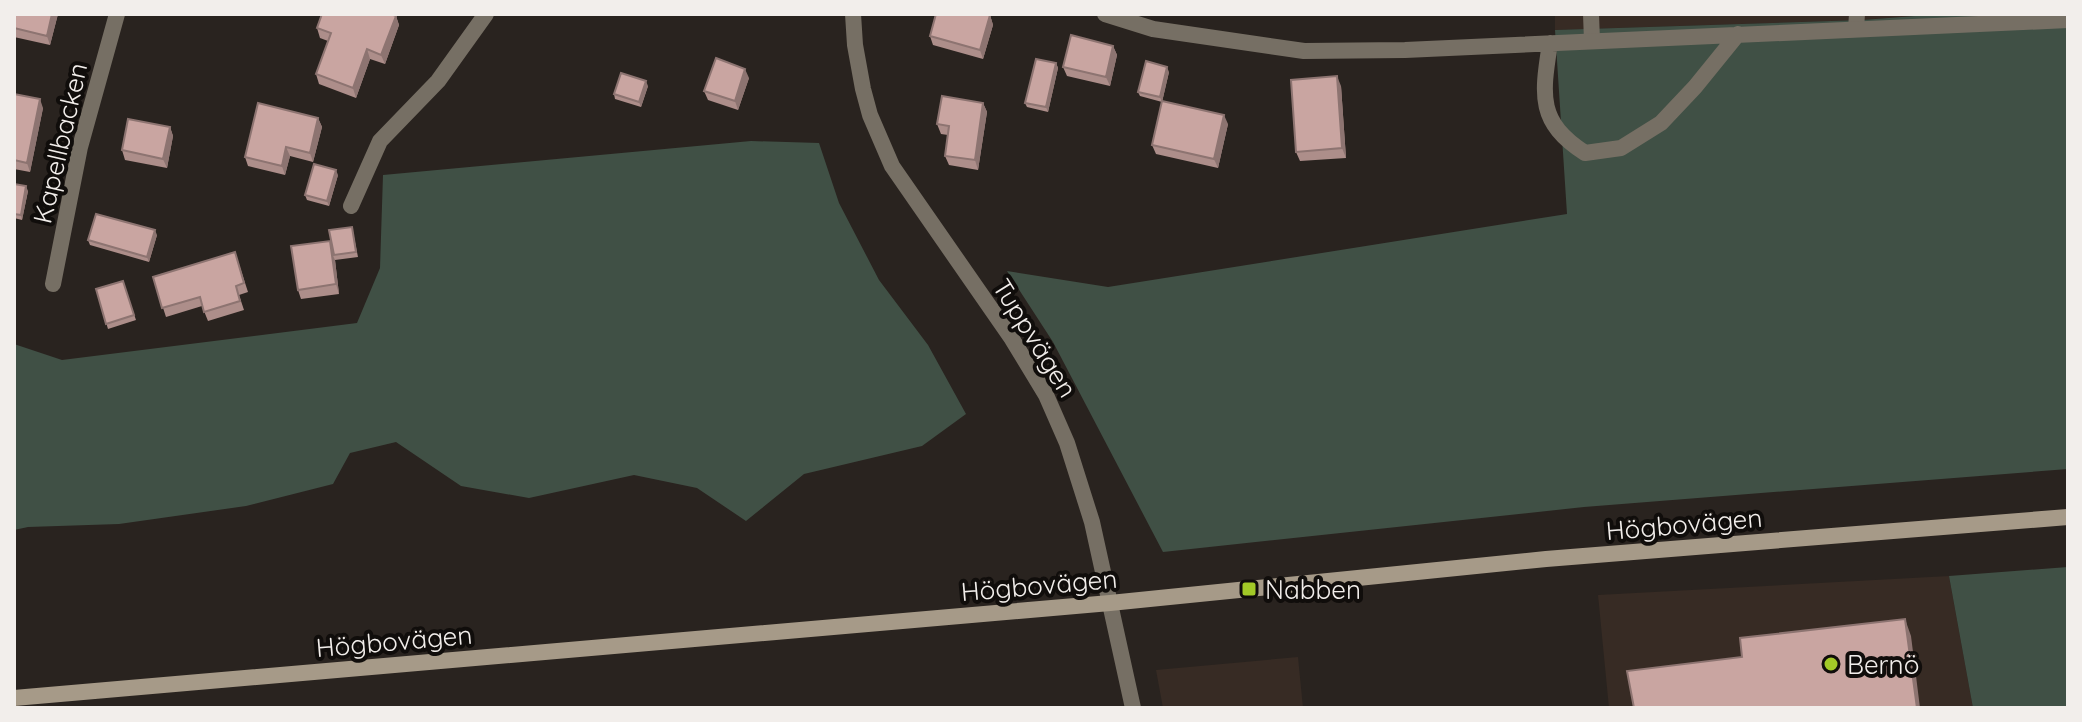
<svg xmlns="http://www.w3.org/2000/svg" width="2082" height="722" font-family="Quicksand,sans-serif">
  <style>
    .built { fill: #372b24 }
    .green { fill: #405045 }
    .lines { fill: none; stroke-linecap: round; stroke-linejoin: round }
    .service { stroke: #766f64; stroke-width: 16 }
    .minor { stroke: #766f64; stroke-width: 16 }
    .secondary { stroke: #a69a88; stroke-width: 16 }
    .wall { fill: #ad8e8a }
    .shaded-wall { fill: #8d7471 }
    .building { fill: #c9a5a1; stroke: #8d7471; stroke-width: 2 }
    .poi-dot { fill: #a2c927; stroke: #100d0b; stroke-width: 3 }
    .labels { text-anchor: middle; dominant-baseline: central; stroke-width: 8; stroke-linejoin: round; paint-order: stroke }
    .street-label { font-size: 26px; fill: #f2eeeb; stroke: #100d0b }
    .poi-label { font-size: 26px; fill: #f2eeeb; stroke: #100d0b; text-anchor: start }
  </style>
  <rect width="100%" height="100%" fill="#29231f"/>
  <path class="built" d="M1555,14H1941L1862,20L1555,30Z
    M1949,576L1973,708H1609L1598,595Z
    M1298,657L1303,708H1163L1156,670Z"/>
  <path class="green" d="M1941,14H2068V469L1584,507L1163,552L1053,342L1007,271L1108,287L1567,214L1555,30L1862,20Z
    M751,141L819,143L839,203L879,280L928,345L966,414L922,446L804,474L746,521L697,488L634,475L529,498L461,486L396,442L350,453L333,484L246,506L119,524L28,527L14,530V344L62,360L357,323L380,268L383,175Z
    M2068,567V708H1973L1949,576Z"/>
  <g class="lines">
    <path class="service" d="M1591,14L1592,41
      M1856,29L1857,14"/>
    <path class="minor" d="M853,14L855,45L863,89L870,115L892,166L1012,339L1046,395L1067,443L1092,522L1133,708
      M1105,14L1153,29L1304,51L1405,50L2068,20
      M1550,43C1542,95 1537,122 1585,153L1621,148L1661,123L1695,87L1738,34
      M351,206L380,141L438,81L486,14
      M53,284L80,147L117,14"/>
    <path class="secondary" d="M14,698L1110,603L1546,559L2068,517"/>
  </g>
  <path class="wall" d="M14,14H58L50,45L14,37Z
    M990,15L993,25L983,59L933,45L930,36Z
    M396,16L399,25L385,64L370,59L356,98L319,84L316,74L328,41L320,38L317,28Z
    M1113,46L1117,55L1110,86L1067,76L1063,67Z
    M1056,63L1058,68L1048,112L1027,107L1025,103Z
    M1169,72L1162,102L1140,96L1138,92Z
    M749,78L738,110L708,100L704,91Z
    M648,86L641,107L615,99L614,94Z
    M1341,86L1346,158L1300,161L1296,152Z
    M14,94L43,108L30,172L14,169Z
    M983,103L987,112L978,170L949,165L945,156L948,135L941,134L937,124Z
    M318,118L322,127L313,162L290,156L285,175L248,166L245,157Z
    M1228,124L1218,168L1156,154L1152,145Z
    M170,127L173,136L167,168L125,160L122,150Z
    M338,175L329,206L307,200L305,195Z
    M14,184L28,191L22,220L14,218Z
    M352,227L358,257L335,260L339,294L301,299L298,290Z
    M157,235L149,262L90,245L88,240Z
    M235,252L248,292L239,295L244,310L208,321L202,306L166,317L153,277Z
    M123,281L136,320L108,329L96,289Z"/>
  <path class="shaded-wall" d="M52,14H58L50,45L47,36Z
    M990,15L993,25L983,59L980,50Z
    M396,16L399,25L385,64L381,55Z
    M1113,46L1117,55L1110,86L1106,77Z
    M367,49L370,59L356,98L353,88Z
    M1056,63L1058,68L1048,112L1046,107Z
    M1167,67L1169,72L1162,102L1160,97Z
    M745,69L749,78L738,110L735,101Z
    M1337,76L1341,86L1346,158L1342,148Z
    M646,81L648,86L641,107L639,102Z
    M40,99L43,108L30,172L27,163Z
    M983,103L987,112L978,170L975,160Z
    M1224,115L1228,124L1218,168L1214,159Z
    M318,118L322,127L313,162L310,153Z
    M170,127L173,136L167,168L163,159Z
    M286,147L290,156L285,175L282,166Z
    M336,170L338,175L329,206L327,201Z
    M26,186L28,191L22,220L21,215Z
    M155,230L157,235L149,262L147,257Z
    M330,241L334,250V255L333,256L335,260L339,294L336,284Z
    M1905,619L1911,636L1920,708H1917Z"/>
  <path class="building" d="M14,14H52L47,36L14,28Z
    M322,14H391L396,16L381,55L367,49L353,88L316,74L331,33L317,28Z
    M936,14H986L990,15L980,50L930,36Z
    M1071,35L1113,46L1106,77L1063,67Z
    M716,58L745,69L735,101L704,91Z
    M1036,59L1056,63L1046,107L1025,103Z
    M1146,61L1167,67L1160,97L1138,92Z
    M621,73L646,81L639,102L614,94Z
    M1337,76L1342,148L1296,152L1291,80Z
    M14,94L40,99L27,163L14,160Z
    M942,96L983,103L975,160L945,156L949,126L937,124Z
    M1162,101L1224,115L1214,159L1152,145Z
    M258,103L318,118L310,153L286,147L282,166L245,157Z
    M128,119L170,127L163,159L122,150Z
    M314,164L336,170L327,201L305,195Z
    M14,184L26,186L21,215L14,214Z
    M96,214L155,230L147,257L88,240Z
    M352,227L356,252L334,255L329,230Z
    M330,241L336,284L298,290L291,246Z
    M235,252L244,283L236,286L240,301L204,312L200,297L162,308L153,277Z
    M123,281L134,315L106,324L96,289Z
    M1905,619L1917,708H1634L1627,671L1742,657L1740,638Z"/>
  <g class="poi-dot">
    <rect x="1241" y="581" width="16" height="16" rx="4"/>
    <circle cx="1831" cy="664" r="8"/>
  </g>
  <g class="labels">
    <g class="street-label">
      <text transform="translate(60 143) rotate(-77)">Kapellbacken</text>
      <text transform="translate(1035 338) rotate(58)">Tuppvägen</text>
      <text transform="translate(1684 524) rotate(-5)">Högbovägen</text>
      <text transform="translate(1039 585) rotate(-5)">Högbovägen</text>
      <text transform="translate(394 641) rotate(-5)">Högbovägen</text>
    </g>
    <g class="poi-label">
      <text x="1265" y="589">Nabben</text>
      <text x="1847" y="664">Bernö</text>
    </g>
  </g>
  <rect width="2082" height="722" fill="none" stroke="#f2eeeb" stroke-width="32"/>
</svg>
